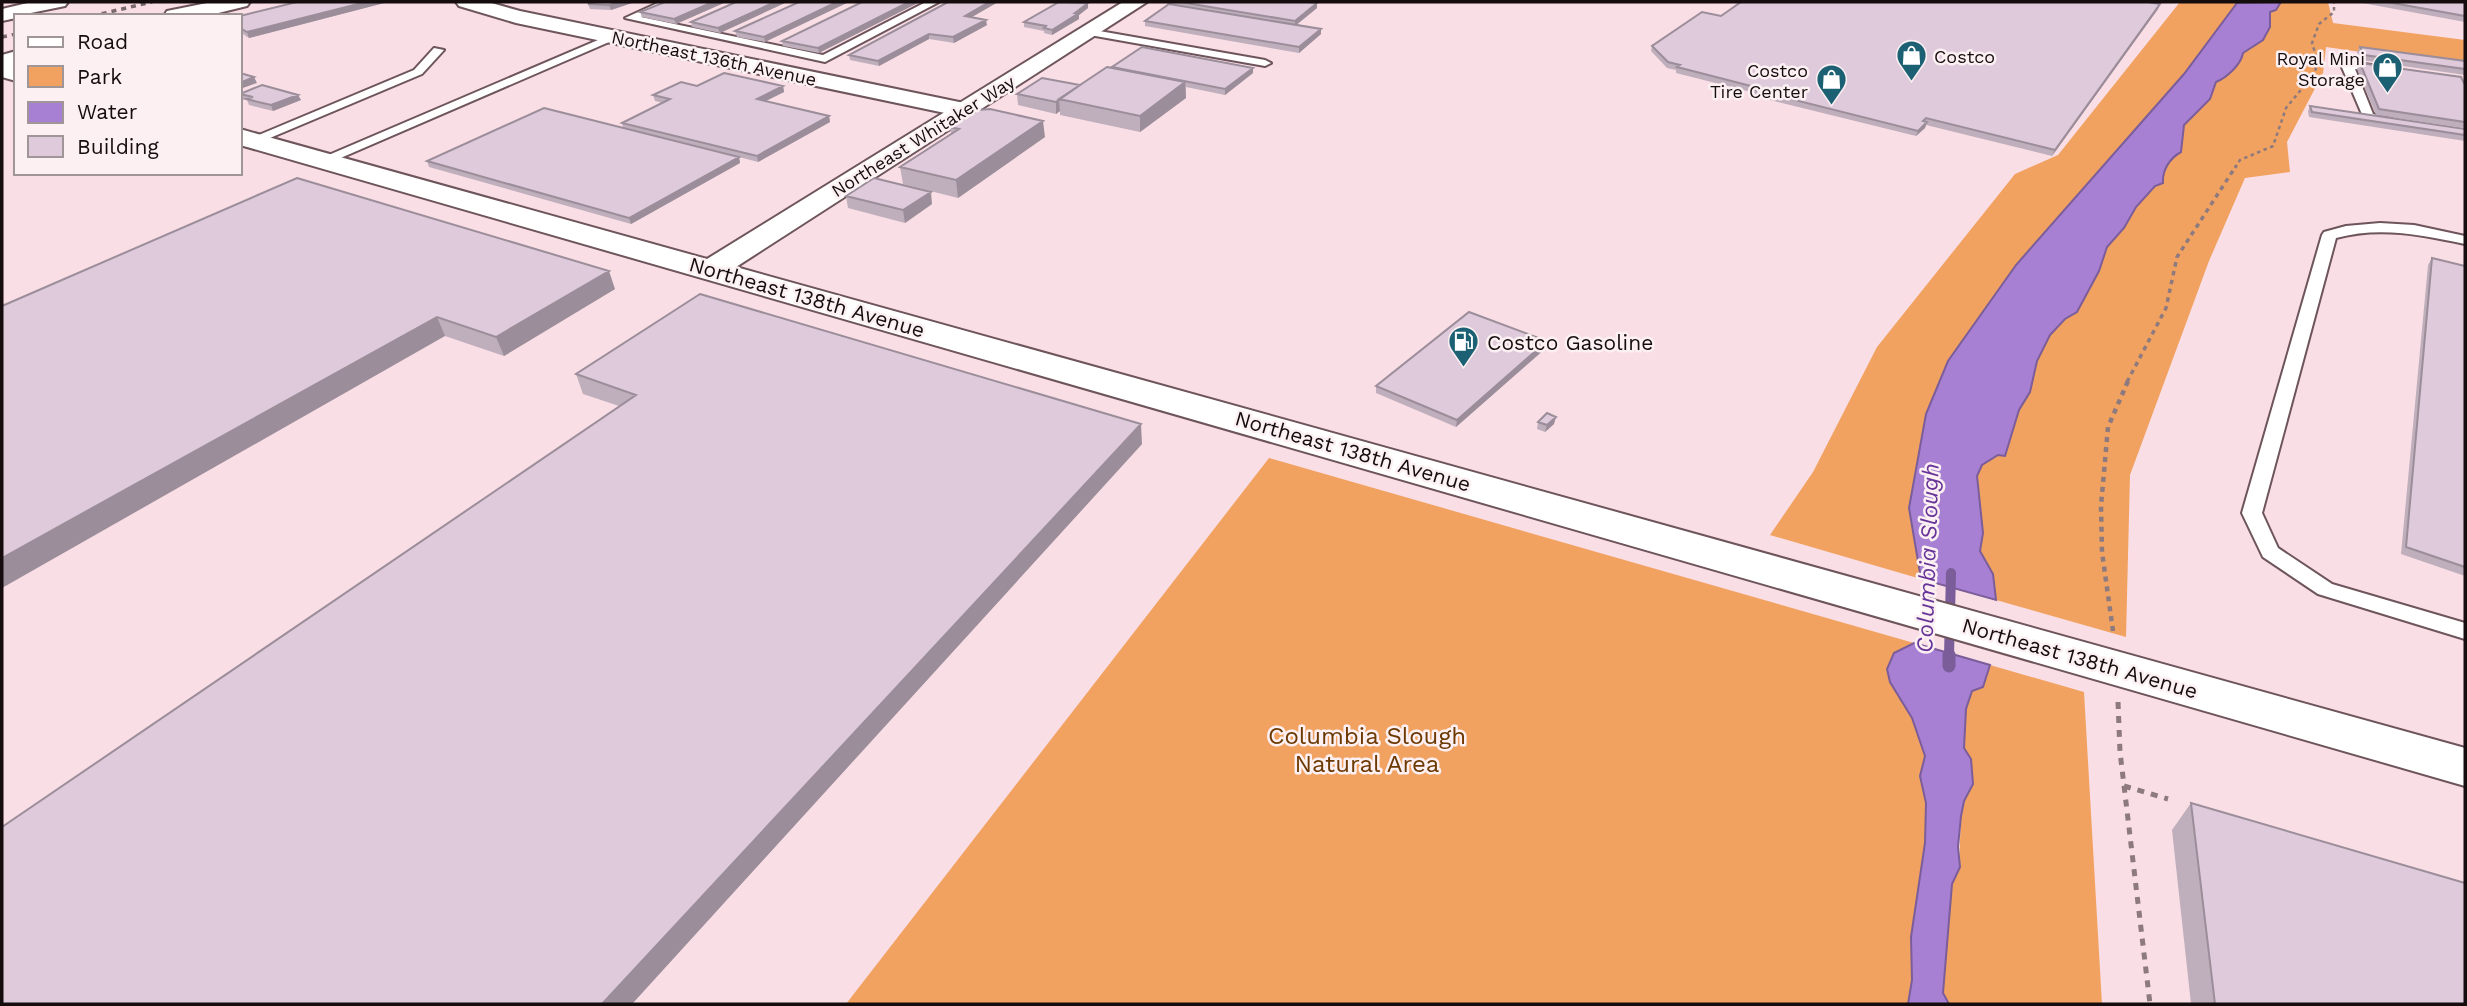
<svg xmlns="http://www.w3.org/2000/svg" width="2467" height="1006" font-family="'Work Sans',sans-serif">
  <style>
    .green { fill: #f1a261 }
    .water { fill: #a780d4; stroke: #7b5d99; stroke-width: 2 }
    .lines { fill: none; stroke-linecap: round; stroke-linejoin: round }
    .stream-far1 { stroke: #7b5d99; stroke-width: 10 }
    .stream { stroke: #7b5d99; stroke-width: 13 }
    .service-casing { stroke: #6d555b; stroke-width: 4 }
    .minor-casing { stroke: #6d555b; stroke-width: 4 }
    .tertiary-casing { stroke: #6d555b; stroke-width: 4 }
    .secondary-casing { stroke: #6d555b; stroke-width: 4 }
    .path-far3 { stroke: #8d7a7e; stroke-width: 2.5; stroke-dasharray: 3.5 3.5; stroke-linecap: butt }
    .path-far2 { stroke: #8d7a7e; stroke-width: 3.5; stroke-dasharray: 4.5 4.5; stroke-linecap: butt }
    .path-far1 { stroke: #8d7a7e; stroke-width: 4.5; stroke-dasharray: 5 5; stroke-linecap: butt }
    .path { stroke: #8d7a7e; stroke-width: 5; stroke-dasharray: 7 7; stroke-linecap: butt }
    .service { fill: #fff; fill-rule: evenodd }
    .minor { fill: #fff; fill-rule: evenodd }
    .tertiary { fill: #fff; fill-rule: evenodd }
    .secondary { fill: #fff; fill-rule: evenodd }
    .rail { stroke: #79686c; stroke-width: 3.5; stroke-dasharray: 5 5; stroke-linecap: butt }
    .wall { fill: #bfaebb }
    .shaded-wall { fill: #9b8d99 }
    .building { fill: #decada; stroke: #9b8d99; stroke-width: 2 }
    .labels { text-anchor: middle; dominant-baseline: central; stroke-width: 5; stroke-linejoin: round; paint-order: stroke }
    .far-poi-label { font-size: 18px; fill: #150c0e; stroke: #fcf0f3; text-anchor: end }
    .far-street-label { font-size: 18px; fill: #150c0e; stroke: #fcf0f3 }
    .street-label { font-size: 21px; fill: #150c0e; stroke: #fcf0f3 }
    .poi-label { font-size: 21px; fill: #150c0e; stroke: #fcf0f3; text-anchor: start }
    .water-label { font-size: 23px; font-style: italic; fill: #673598; stroke: #fcf0f3 }
    .near-park-label { font-size: 24px; fill: #6d3902; stroke: #fcf0f3 }
  </style>
  <rect width="100%" height="100%" fill="#fadee5"/>
  <path class="green" d="M2180,2H2239L2184,74L2016,265L1948,361L1926,414L1921,579L1770,535L1813,472L1877,347L2015,174L2058,155Z
    M2281,2H2328L2333,23L2465,40V67L2326,47L2323,73L2287,142L2290,172L2245,178L2209,261L2130,475L2126,637L1996,600L1993,574L1980,551L1983,533L1977,476L1982,465L1998,455L2005,456L2019,410L2030,392L2037,361L2050,334L2065,319L2077,312L2099,271L2106,247L2162,175L2169,162L2181,152L2184,125L2209,99L2216,82C2226,78 2241,65 2243,53L2259,41L2270,27V11L2276,9Z
    M1269,458L1914,643L1894,653L1890,682L1912,718L1925,756L1920,776L1926,803L1925,843L1911,937L1912,980L1908,1004H846Z
    M1990,665L2084,692L2102,1004H1949L1943,993L1952,884L1959,867L1961,816L1964,801L1973,784L1971,759L1964,748L1966,709L1972,691L1983,687Z"/>
  <path class="water" d="M2281,2L2276,10L2270,12V27L2263,40L2243,53C2241,65 2226,78 2216,82L2210,99L2184,125L2181,152C2170,158 2162,170 2163,183L2155,186L2136,207L2124,228L2107,247L2099,271L2077,312L2065,319L2050,335L2037,361L2030,392L2019,410L2005,456L1998,455L1982,465L1977,476L1983,533L1980,551L1993,574L1996,600L1921,579L1909,508L1926,414L1948,361L2016,265L2184,74L2237,3Z
    M1914,643L1990,665L1983,687L1972,691L1966,709L1964,748L1971,759L1973,784L1964,801L1961,816L1958,847L1960,867L1952,884L1943,993L1949,1004H1908L1912,980L1911,937L1925,843L1926,803L1920,776L1925,756L1912,718L1890,682L1887,669L1894,653Z"/>
  <g class="lines">
    <path class="stream-far1" d="M1949,656L1951,573"/>
    <path class="stream" d="M1949,666V655"/>
    <defs>
      <path id="service" d="M660,2H673L641,17L823,55L926,2H939L825,62L625,18Z
        M1088,29L1265,60L1271,63L1265,66L1084,34L1082,32Z
        M612,34L618,37L616,39L329,163L324,164L317,160Z
        M434,48L444,50L422,74L258,143L253,144L247,140L414,70Z
        M2347,62L2388,67L2390,69L2384,72L2355,69L2373,114L2392,119V125L2364,119L2341,65Z
        M2380,223L2414,225L2465,236V244C2422,235 2380,226 2336,238L2262,513L2278,548L2332,584L2465,623V639L2318,594L2263,557L2242,513L2322,235L2324,232L2346,226Z"/>
      <path id="minor" d="M212,2H250L247,6L206,16H164L167,11Z
        M456,2H488L520,11L964,103L973,105L976,110L973,115L964,117L516,23L459,6Z
        M16,51V65L2,69V55Z"/>
      <path id="tertiary" d="M1123,2H1147L736,267L2465,748V786L240,145V129L707,259Z
        M2,63L16,67V81L2,77Z"/>
      <path id="secondary" d="M32,2H68L65,6L16,16V18L2,21V9Z"/>
    </defs>
    <use href="#service" class="service-casing"/>
    <use href="#minor" class="minor-casing"/>
    <use href="#tertiary" class="tertiary-casing"/>
    <use href="#secondary" class="secondary-casing"/>
    <path class="path-far3" d="M2235,168L2240,160L2273,146L2286,108L2314,74L2318,62L2312,43L2319,24L2334,12V2"/>
    <path class="path-far2" d="M2127,382L2166,308L2177,257L2236,166"/>
    <path class="path-far1" d="M2113,631L2102,552L2101,506L2108,427L2128,381"/>
    <path class="path" d="M2118,702L2120,752L2150,1004
      M2124,786L2168,799"/>
    <use href="#service" class="service"/>
    <use href="#minor" class="minor"/>
    <use href="#tertiary" class="tertiary"/>
    <use href="#secondary" class="secondary"/>
    <path class="rail" d="M92,16L152,2
      M2,37L16,34"/>
  </g>
  <path class="wall" d="M297,2H388L249,38L240,32V16Z
    M587,2H635L611,10L590,9Z
    M726,2L676,24L642,17L640,12Z
    M736,2H787L720,33L692,27L691,22Z
    M799,2L765,42L737,37L735,31Z
    M862,2L819,53L783,46L782,41Z
    M948,2H998L972,17L987,25L954,43L929,39L879,66L850,60L849,55Z
    M1167,2H1307L1317,3V8L1296,25L1321,29V34L1299,53L1145,26V21L1167,5Z
    M2357,2H2465V22Z
    M1088,3V8L1079,15V19L1052,35L1044,33V31L1024,27V22Z
    M2160,4L2158,9L2052,156L1926,125L1925,128L1916,136L1754,96L1755,93L1676,73V70L1667,68L1651,51L1652,46L1721,16Z
    M2360,47L2465,61V75L2361,60L2357,52Z
    M2360,63L2465,85V128L2376,115L2357,69Z
    M1112,68H1253V73L1225,95L1186,87V98L1140,132L1060,115V111L1056,114L1018,105L1017,94L1080,85Z
    M697,86H783L784,92L765,101L829,116L830,122L758,162L739,157L740,163L631,224L429,167L427,161L623,128L622,123L663,103L655,101L653,95Z
    M240,94L301,100L273,111L249,105L247,100L243,99Z
    M2310,106L2465,129V141L2309,117L2308,111Z
    M950,127L1045,137L958,198L903,184L900,167L951,134Z
    M846,196L932,204L905,223L848,208Z
    M2432,258L2465,266V576L2401,554L2428,265Z
    M615,289L504,356L445,336L2,306Z
    M1547,341L1546,348L1456,427L1376,393V386Z
    M576,374L1142,444L632,1004H2L619,406L583,394Z
    M1538,422L1554,424L1545,432L1537,429Z
    M2191,803L2465,1004H2191L2172,830Z"/>
  <path class="shaded-wall" d="M366,2H388L249,38L247,32Z
    M619,2H635L611,10L609,5Z
    M713,2H726L676,24L674,19Z
    M775,2H787L720,33L718,28Z
    M837,2H849L765,42L764,37Z
    M909,2H920L819,53L818,48Z
    M989,2H998L965,21V16Z
    M1088,3V8L1079,15V19L1052,35V30Z
    M1317,3V8L1295,26V21Z
    M2160,4L2158,9L2052,156L2055,150Z
    M986,20L987,25L954,43L953,37Z
    M1321,29V34L1299,53V47Z
    M929,34V39L879,66L878,61Z
    M1253,68V73L1225,95V89Z
    M254,77L257,83L240,89V83Z
    M1185,82L1186,98L1140,132V116Z
    M783,86L784,92L758,105L757,99Z
    M298,95L301,100L273,111L271,105Z
    M1059,100L1060,111L1056,114V102Z
    M829,116L830,122L758,162L757,156Z
    M1043,121L1045,137L958,198L956,180Z
    M1927,122L1925,128L1916,136L1918,131Z
    M739,157L740,163L631,224L629,218Z
    M931,192L932,204L905,223L903,210Z
    M609,271L615,289L504,356L496,337Z
    M437,317L445,336L2,588V558Z
    M1547,341L1546,348L1456,427L1457,420Z
    M1556,417L1554,424L1545,432L1547,425Z
    M1141,424L1142,444L632,1004H602Z"/>
  <path class="building" d="M297,2H366L247,32L240,28V16Z
    M593,2H619L609,5L588,4Z
    M665,2H713L674,19L640,12Z
    M736,2H775L718,28L691,22Z
    M799,2H837L764,37L735,31Z
    M862,2H909L818,48L782,41Z
    M948,2H989L965,16L986,20L953,37L929,34L878,61L849,55Z
    M1059,2L1088,3L1075,13H1079L1052,30L1044,28L1046,26L1024,22Z
    M1180,2H1307L1317,3L1295,21Z
    M1741,2H2148L2160,4L2055,150L1926,118L1923,121L1927,122L1918,131L1755,90L1759,88L1677,67L1680,65L1668,62L1652,46L1702,12L1721,16Z
    M2387,2H2465V16Z
    M1169,4L1321,29L1299,47L1145,21Z
    M1142,47L1253,68L1225,89L1112,67Z
    M2360,47L2465,61V69L2364,55Z
    M2360,63L2461,77L2465,85V122L2379,109Z
    M1107,67L1185,82L1140,116L1059,99Z
    M240,73L254,77L240,83Z
    M724,73L783,86L757,99L829,116L757,156L622,123L670,99L653,95L681,82L697,86Z
    M1042,78L1080,85L1056,102L1017,94Z
    M262,85L298,95L271,105L246,99L253,97L240,94Z
    M2310,106L2465,129V135L2312,112Z
    M544,108L739,157L629,218L427,161Z
    M990,109L1043,121L956,180L900,167L959,129L950,127L978,110Z
    M297,178L609,271L496,337L437,317L2,558V306Z
    M874,178L931,192L903,210L846,196Z
    M2432,258L2465,266V567L2406,547Z
    M700,294L1141,424L602,1004H2V827L636,395L576,374Z
    M1469,312L1547,341L1457,420L1376,386Z
    M1547,413L1556,417L1547,425L1538,422Z
    M2191,803L2465,883V1004H2215Z"/>
  <defs>
    <symbol id="shop-pin" viewBox="-11 -11 22 30"><path d="M0 17L-7.5 6A9.5 9.5 0 1 1 7.5 6Z" fill="#1c6173" stroke="#fcf0f3"/><path d="M-5-2.5h2.3a2.7 3.5 0 0 1 5.4 0H5L5.5 6h-11ZM-1.5-2.5h3a1.5 2.3 0 0 0-3 0Z" fill="#fff"/></symbol>
    <symbol id="fuel-pin" viewBox="-11 -11 22 30"><path d="M0 17L-7.5 6A9.5 9.5 0 1 1 7.5 6Z" fill="#1c6173" stroke="#fcf0f3"/><path d="M-5.5-6h7V0h2V4h1.3V-2.5L3-4.5l.8-.8L6-3V5H2.5V1h-1V6h-7ZM-4.2-4.7v3.2H.2V-4.7Z" fill="#fff"/></symbol>
  </defs>
  <g fill-rule="evenodd">
    <use href="#shop-pin" x="1894" y="38" width="35" height="47"/>
    <use href="#shop-pin" x="2370" y="50" width="35" height="47"/>
    <use href="#shop-pin" x="1814" y="62" width="35" height="47"/>
    <use href="#fuel-pin" x="1446" y="324" width="35" height="47"/>
  </g>
  <g class="labels">
    <g class="far-poi-label">
      <text x="1934" y="56" text-anchor="start">Costco</text>
      <text x="2365" y="58">Royal Mini<tspan x="2365" dy="21">Storage</tspan></text>
      <text x="1808" y="70">Costco<tspan x="1808" dy="21">Tire Center</tspan></text>
    </g>
    <g class="far-street-label">
      <text transform="translate(714 58) rotate(12)">Northeast 136th Avenue</text>
      <text transform="translate(923 136) rotate(-32)">Northeast Whitaker Way</text>
    </g>
    <g class="street-label">
      <text transform="translate(807 297) rotate(16)">Northeast 138th Avenue</text>
      <text transform="translate(1353 451) rotate(16)">Northeast 138th Avenue</text>
      <text transform="translate(2080 658) rotate(16)">Northeast 138th Avenue</text>
    </g>
    <g class="poi-label">
      <text x="1487" y="342">Costco Gasoline</text>
    </g>
    <g class="water-label">
      <text transform="translate(1928 558) rotate(-88)">Columbia Slough</text>
    </g>
    <g class="near-park-label">
      <text x="1367" y="736">Columbia Slough<tspan x="1367" dy="28">Natural Area</tspan></text>
    </g>
  </g>
  <rect width="2467" height="1006" fill="none" stroke="#150c0e" stroke-width="7"/>
  <rect x="14" y="14" width="228" height="161" fill="#fcf0f3" stroke="#a09597" stroke-width="2"/>
  <rect x="28" y="37" width="35" height="10" fill="#ffffff" stroke="#a09597" stroke-width="2"/>
  <text x="77" y="49" font-size="21" fill="#150c0e">Road</text>
  <rect x="28" y="66" width="35" height="21" fill="#f1a261" stroke="#a09597" stroke-width="2"/>
  <text x="77" y="84" font-size="21" fill="#150c0e">Park</text>
  <rect x="28" y="102" width="35" height="21" fill="#a780d4" stroke="#a09597" stroke-width="2"/>
  <text x="77" y="119" font-size="21" fill="#150c0e">Water</text>
  <rect x="28" y="136" width="35" height="21" fill="#decada" stroke="#a09597" stroke-width="2"/>
  <text x="77" y="154" font-size="21" fill="#150c0e">Building</text>
</svg>
